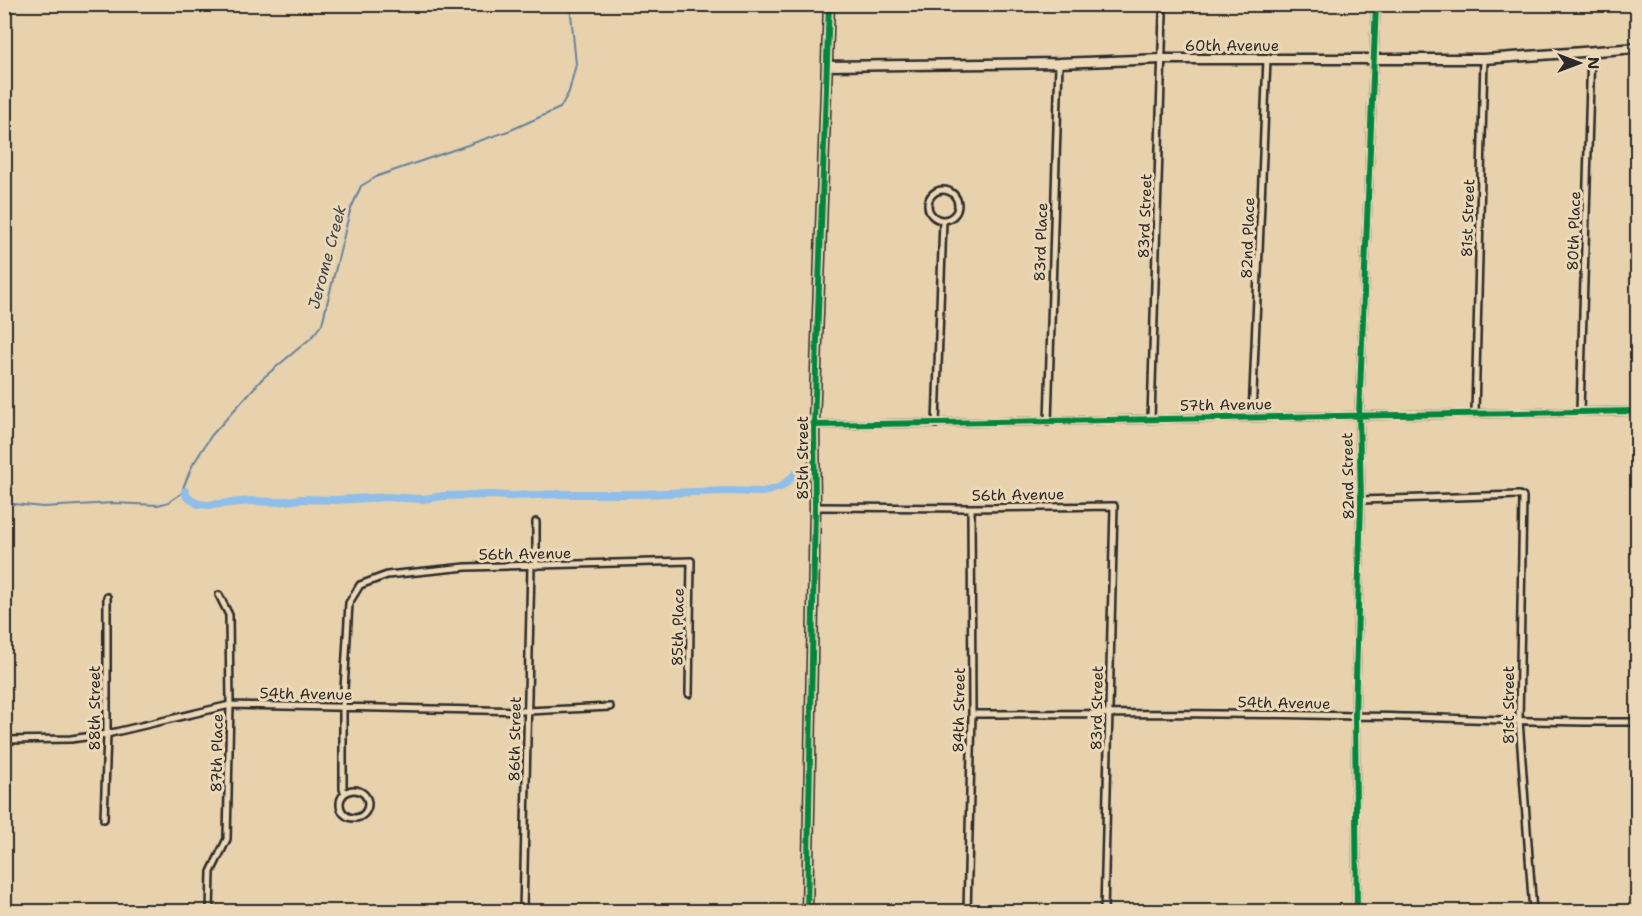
<svg xmlns="http://www.w3.org/2000/svg" width="1642" height="916" font-family="'Shantell Sans',sans-serif">
  <style>
    .lines { fill: none; stroke-linecap: round; stroke-linejoin: round }
    .stream { stroke: #67839e; stroke-width: 2 }
    .canal { stroke: #8fbeea; stroke-width: 8 }
    .street-casing { stroke: #2b2b2b; stroke-width: 10 }
    .secondary-casing { stroke: #2b2b2b; stroke-width: 13 }
    .street { stroke: #ecd8b6; stroke-width: 5 }
    .secondary { stroke: #ecd8b6; stroke-width: 8 }
    .cycleway-casing { stroke: #ecd8b6; stroke-width: 10 }
    .cycleway { stroke: #00873e; stroke-width: 6 }
    .labels { text-anchor: middle; dominant-baseline: central; stroke-width: 6; stroke-linejoin: round; paint-order: stroke }
    .street-label { font-size: 15px; fill: #2b2b2b; stroke: #ecd8b6 }
    .water-label { font-size: 16px; font-style: italic; fill: #3f4851; stroke: #ecd8b6 }
  </style>
  <rect width="100%" height="100%" fill="#e7d2ad"/>
  <filter id="ink" filterUnits="userSpaceOnUse"><feTurbulence type="fractalNoise" baseFrequency=".0167" numOctaves="2"/><feDisplacementMap in="SourceGraphic" scale="12" xChannelSelector="R" yChannelSelector="G"/><feConvolveMatrix kernelMatrix="1 2 1 2 8 2 1 2 1" color-interpolation-filters="sRGB"/></filter>
  <g filter="url(#ink)">
    <g class="lines">
      <path class="stream" d="M4,503L43,507L113,503L158,505L169,502L185,491L183,488L192,466L211,436L263,378L311,338L322,324L350,211L361,186L378,176L511,130L560,108L569,92L576,64L570,4"/>
      <path class="canal" d="M185,491L187,497L198,504L209,505L251,501L277,502L301,499L336,500L386,497L423,499L444,496L492,495L509,496L562,494H638L726,491L763,492L781,487L798,472"/>
      <defs>
        <path id="street" d="M928 205a15 15 0 1 1 30 0a15 15 0 1 1-30 0Z
          M1580,411L1591,51
          M1475,413L1484,59
          M1252,417L1267,59
          M1151,419L1163,14
          M1048,422L1059,63
          M936,424L943,220
          M814,425L1638,411
          M1361,500L1519,495L1523,497L1519,720L1533,912
          M815,507L971,508L1114,506L1104,912
          M536,566V522
          M972,714C1099,713 1227,713 1355,716C1447,717 1540,723 1632,722
          M4,740L71,739L107,734L230,705L528,711L610,707
          M340 804a14 14 0 1 1 28 0a14 14 0 1 1-28 0Z
          M345,793L343,789V707L349,603L360,585L387,575L466,567L691,561L689,694
          M104,819L107,734V597
          M210,912L211,872L227,839L230,705L229,615L219,595
          M523,912L531,566
          M967,912L972,714L971,508
          M1357,912L1355,716L1361,500L1359,415L1376,4"/>
        <path id="secondary" d="M827,66L1059,63L1162,59H1484L1638,48
          M807,912L815,507L814,425L829,4"/>
      </defs>
      <use href="#street" class="street-casing"/>
      <use href="#secondary" class="secondary-casing"/>
      <use href="#street" class="street"/>
      <use href="#secondary" class="secondary"/>
      <defs>
        <path id="cycleway" d="M814,425L1638,411
          M807,912L815,507L814,425L829,4
          M1357,912L1355,716L1361,500L1359,415L1376,4"/>
      </defs>
      <use href="#cycleway" class="cycleway-casing"/>
      <use href="#cycleway" class="cycleway"/>
    </g>
  </g>
  <g class="labels">
    <g class="street-label">
      <text x="1232" y="46">60th Avenue</text>
      <text transform="translate(1145 216) rotate(-88)">83rd Street</text>
      <text transform="translate(1468 218) rotate(-88)">81st Street</text>
      <text transform="translate(1574 231) rotate(-88)">80th Place</text>
      <text transform="translate(1248 238) rotate(-88)">82nd Place</text>
      <text transform="translate(1041 242) rotate(-88)">83rd Place</text>
      <text transform="translate(1226 405) rotate(-1)">57th Avenue</text>
      <text transform="translate(803 458) rotate(-90)">85th Street</text>
      <text transform="translate(1348 476) rotate(-91)">82nd Street</text>
      <text transform="translate(1018 495) rotate(-1)">56th Avenue</text>
      <text transform="translate(525 554) rotate(-1)">56th Avenue</text>
      <text transform="translate(678 627) rotate(-89)">85th Place</text>
      <text transform="translate(306 694) rotate(1)">54th Avenue</text>
      <text transform="translate(1284 703) rotate(1)">54th Avenue</text>
      <text transform="translate(1509 705) rotate(-90)">81st Street</text>
      <text transform="translate(95 708) rotate(-90)">88th Street</text>
      <text transform="translate(1097 708) rotate(-89)">83rd Street</text>
      <text transform="translate(959 710) rotate(-89)">84th Street</text>
      <text transform="translate(515 739) rotate(-89)">86th Street</text>
      <text transform="translate(217 753) rotate(-89)">87th Place</text>
    </g>
    <g class="water-label">
      <text transform="translate(327 257) rotate(-75)">Jerome Creek</text>
    </g>
  </g>
  <rect width="1642" height="916" fill="none" stroke="#ecd8b6" stroke-width="24"/>
  <rect x="12" y="12" width="1618" height="892" fill="none" stroke="#2b2b2b" stroke-width="2" filter="url(#ink)"/>
  <g transform="translate(1579 63) rotate(90)" stroke="#ecd8b6" stroke-width="4.5" paint-order="stroke">
  <path d="M0-4.5L10 22L0 15L-10 22Z" fill="#2b2b2b"/>
  <text y="-9" font-size="16" font-weight="bold" text-anchor="middle" fill="#2b2b2b">N</text>
  </g>
</svg>
